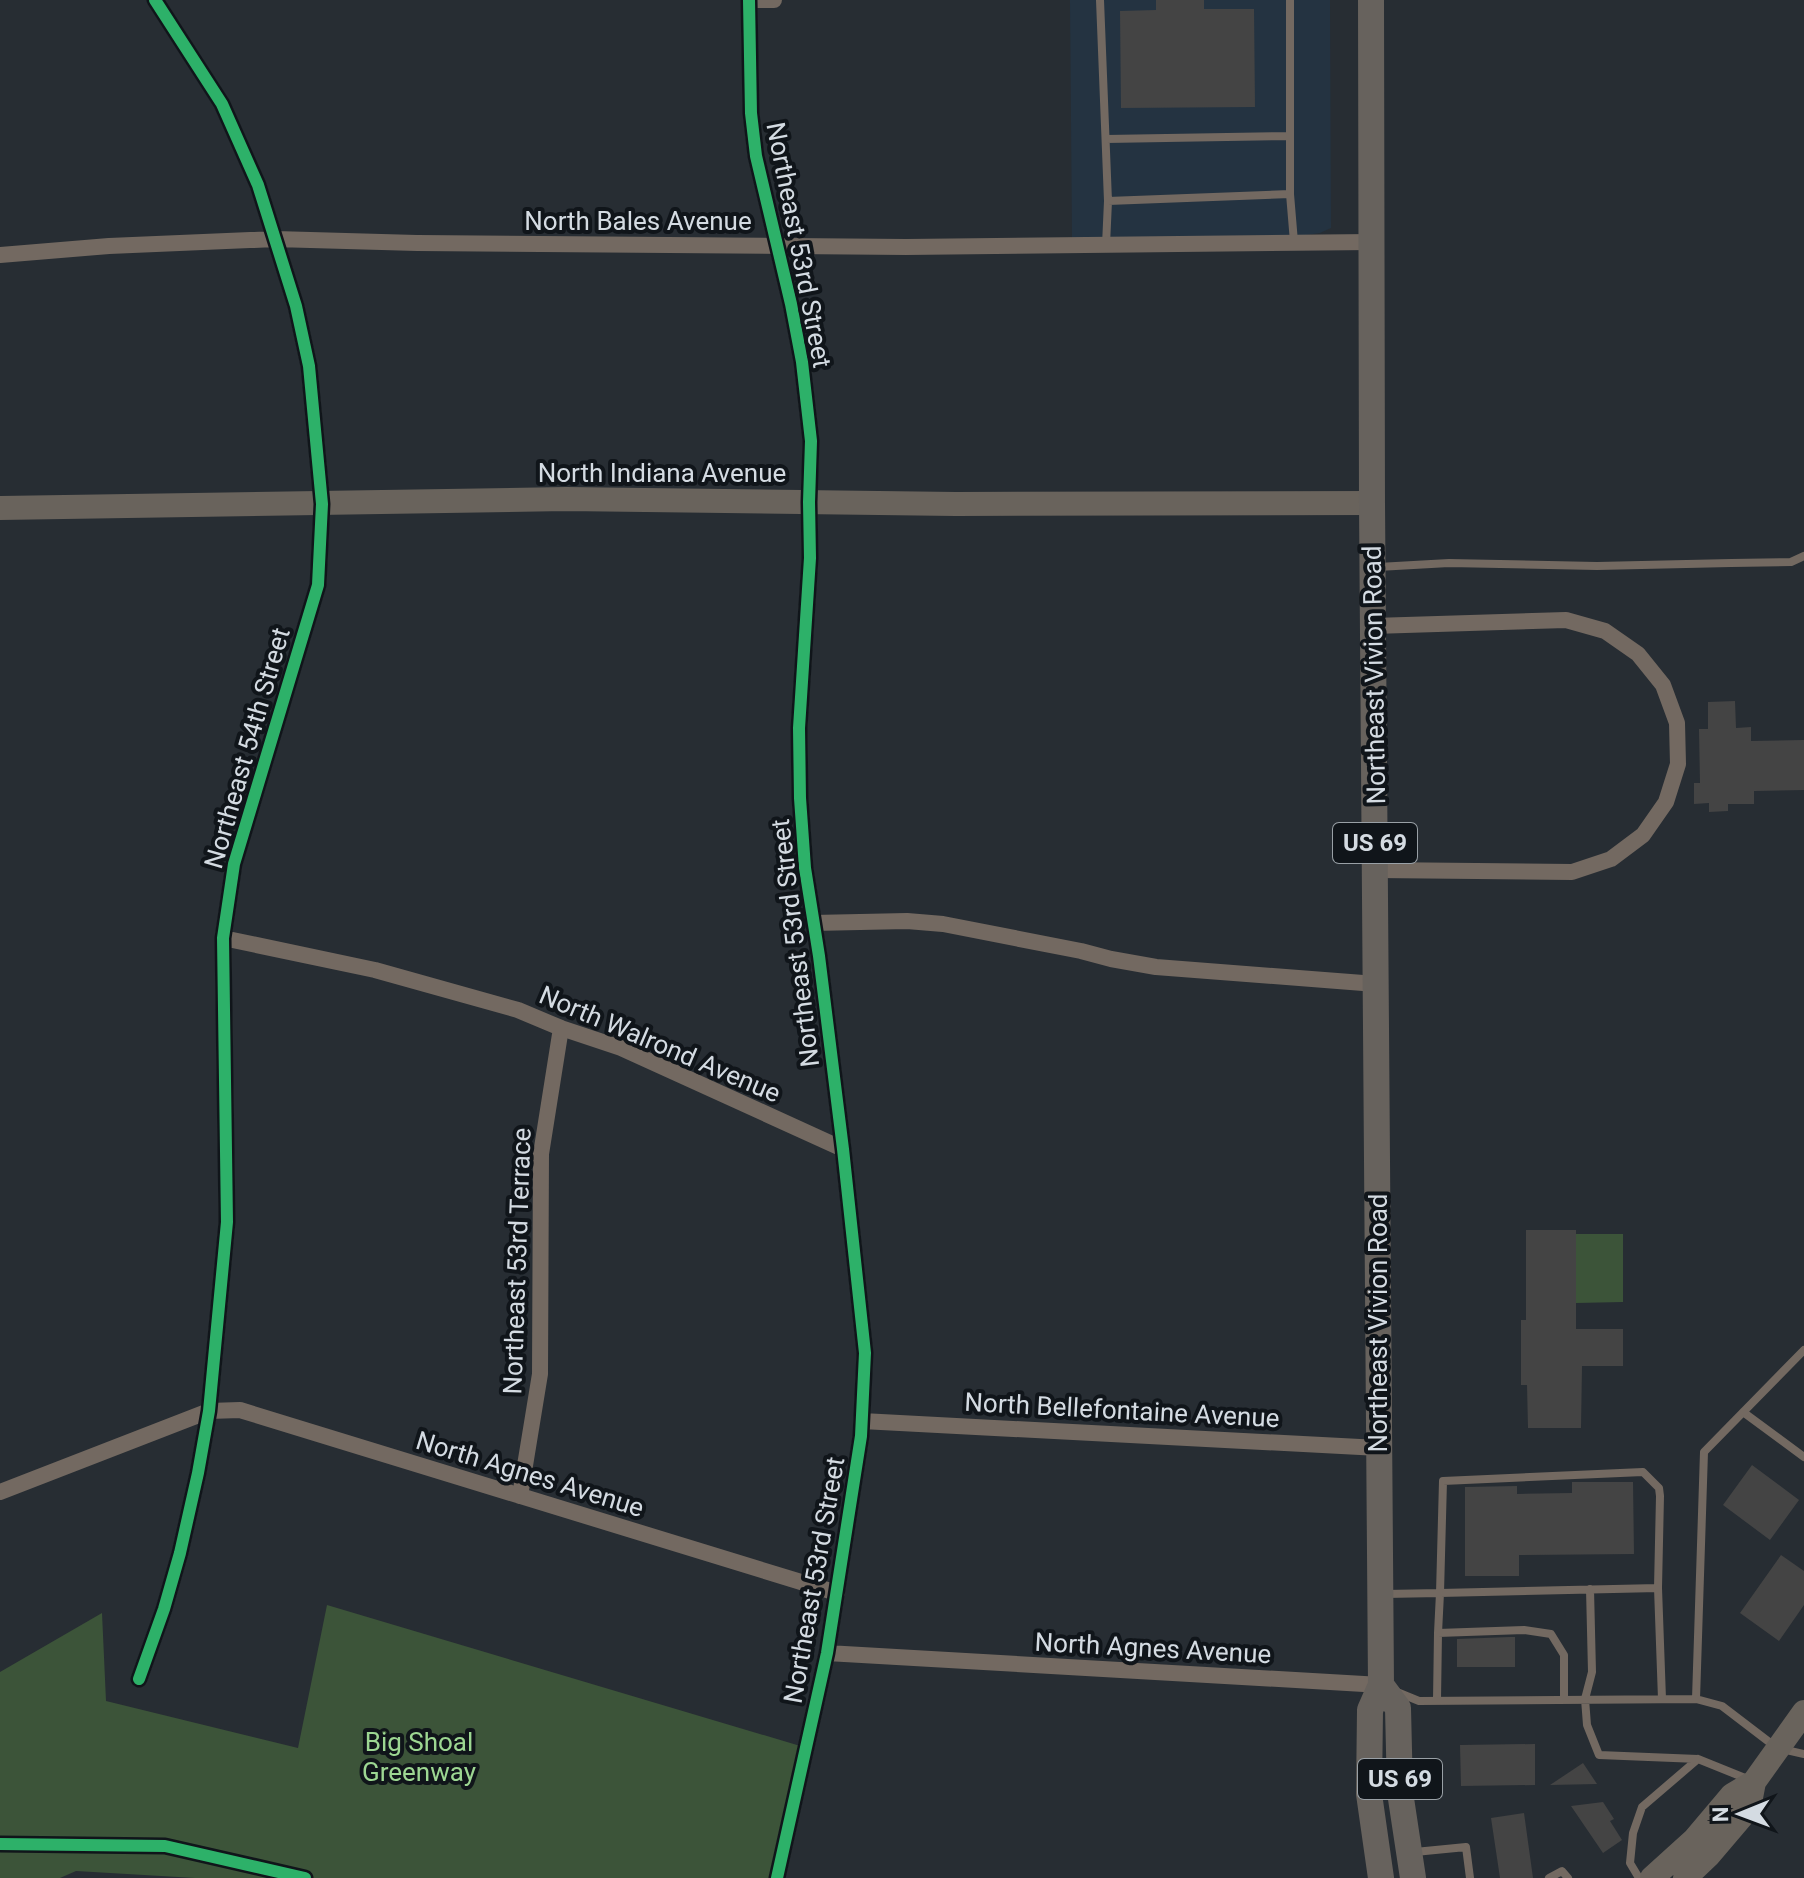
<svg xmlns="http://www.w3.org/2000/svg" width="1804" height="1878" font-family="Roboto,sans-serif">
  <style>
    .built { fill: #243341 }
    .green { fill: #3c5439 }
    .building { fill: #444 }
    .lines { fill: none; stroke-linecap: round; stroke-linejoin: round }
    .lane { stroke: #736961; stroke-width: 8 }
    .street { stroke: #736961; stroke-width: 16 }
    .secondary { stroke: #69635c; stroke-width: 24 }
    .primary { stroke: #67625d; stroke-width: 26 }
    .cycleway-casing { stroke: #10151a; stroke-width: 17 }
    .cycleway { stroke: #2db169; stroke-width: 12 }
    .labels { text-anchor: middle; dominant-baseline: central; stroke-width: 8; stroke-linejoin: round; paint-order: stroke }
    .shield { fill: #10151a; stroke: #99a0a6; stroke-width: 2 }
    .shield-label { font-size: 24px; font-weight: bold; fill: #d4dbe2 }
    .street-label { font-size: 26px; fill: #d4dbe2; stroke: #10151a }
    .park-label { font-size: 26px; fill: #9dd792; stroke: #10151a }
  </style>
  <rect width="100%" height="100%" fill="#272d33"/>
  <path class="built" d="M1070,0H1330L1331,228L1320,233L1306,235L1072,238Z"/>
  <path class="green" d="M1576,1234H1623V1302L1576,1303Z
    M327,1605L807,1748L770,1878H195L76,1871L60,1878H0V1672L102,1613L106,1701L298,1748Z"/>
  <path class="building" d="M1156,0H1204V9H1254L1255,107L1121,108L1120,11L1156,10Z
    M1735,701L1736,728L1751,727V741L1804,740V790L1754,791V804H1728V811L1709,812V803L1694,804V783H1700L1699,729H1708V702Z
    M1526,1230H1576V1329H1623V1366H1582L1581,1428H1528L1527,1385H1521V1320H1526Z
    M1752,1465L1799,1500L1770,1540L1723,1505Z
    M1572,1482H1633L1634,1554L1519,1555V1576H1465V1487L1517,1486V1494L1572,1493Z
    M1781,1555L1804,1571V1605L1779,1641L1740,1613Z
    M1510,1637H1515V1667H1457V1639Z
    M1535,1744V1785L1461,1786L1460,1745Z
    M1583,1763L1597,1784L1550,1785Z
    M1603,1802L1614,1819L1610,1821L1622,1840L1603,1853L1571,1806Z
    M1524,1813L1533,1878H1500L1491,1818Z"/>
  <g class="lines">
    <path class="lane" d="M1100,0L1108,201
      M1106,139L1290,136
      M1290,194V0
      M1106,245L1108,201L1290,194L1294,242
      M1378,567L1449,563L1597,566L1731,563L1791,562L1804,556
      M1743,1412L1804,1457
      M1590,1589L1592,1672L1585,1699L1587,1725L1599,1755L1698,1759L1750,1780
      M1385,1594L1440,1593L1443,1481L1643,1472L1659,1488L1660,1496L1658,1588L1662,1699
      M1438,1633L1440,1593L1658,1588
      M1397,1692L1419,1701L1696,1699L1704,1452L1804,1350
      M1696,1699L1722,1706L1777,1748L1804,1754
      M1437,1700L1438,1633L1524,1630L1551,1634L1564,1655V1699
      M1415,1852L1466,1847L1470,1878
      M1549,1878L1562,1871L1568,1878
      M1639,1878L1630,1863L1633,1833L1642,1807L1698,1759"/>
    <path class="street" d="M749,0L751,113L756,156L791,304L802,362L811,441L809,502L810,558L799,728L800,798L805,868L819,956L843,1149L865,1353L861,1436L827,1653L777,1878
      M749,0H774
      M0,255L109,246L275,239L417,243L906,247L1372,242
      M1373,626L1566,620L1605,631L1638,654L1663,685L1677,723L1678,764L1666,802L1643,835L1611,859L1572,872L1376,870
      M813,923L907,921L943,924L1081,951L1111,959L1156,967L1376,984
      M223,938L375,970L518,1010L561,1028L621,1048L843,1149
      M862,1421L1379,1448
      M0,1492L209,1411L240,1410L837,1593
      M520,1496L540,1374L541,1154L561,1028
      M827,1653L1381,1685
      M139,1679L164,1609L180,1553L198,1473L209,1411L227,1222L223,938L234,864L318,585L322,504L309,366L296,306L258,185L222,104L155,0"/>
    <path class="secondary" d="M0,508L566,499L956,504L1372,503
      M1652,1878L1694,1840L1732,1795L1754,1782
      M1685,1878L1709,1855L1749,1808L1754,1782L1804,1712"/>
    <path class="primary" d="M1371,0L1372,503L1381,1685L1370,1710L1369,1794L1381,1878
      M1381,1685L1398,1708L1400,1792L1413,1878"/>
    <defs>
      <path id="cycleway" d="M749,0L751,113L756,156L791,304L802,362L811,441L809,502L810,558L799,728L800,798L805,868L819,956L843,1149L865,1353L861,1436L827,1653L777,1878
        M139,1679L164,1609L180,1553L198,1473L209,1411L227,1222L223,938L234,864L318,585L322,504L309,366L296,306L258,185L222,104L155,0
        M0,1844L165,1846L305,1878"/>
    </defs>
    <use href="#cycleway" class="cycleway-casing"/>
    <use href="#cycleway" class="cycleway"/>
  </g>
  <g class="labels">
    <g class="shield">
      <rect x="1333" y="823" width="84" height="40" rx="6"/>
      <rect x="1358" y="1759" width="84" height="40" rx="6"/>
    </g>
    <g class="shield-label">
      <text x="1375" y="843">US 69</text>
      <text x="1400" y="1779">US 69</text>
    </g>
    <g class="street-label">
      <text x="638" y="221">North Bales Avenue</text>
      <text transform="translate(799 245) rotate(79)">Northeast 53rd Street</text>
      <text x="662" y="473">North Indiana Avenue</text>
      <text transform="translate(1374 675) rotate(-91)">Northeast Vivion Road</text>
      <text transform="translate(247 748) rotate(-74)">Northeast 54th Street</text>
      <text transform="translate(795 943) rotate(-97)">Northeast 53rd Street</text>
      <text transform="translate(660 1044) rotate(23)">North Walrond Avenue</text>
      <text transform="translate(517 1261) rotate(-88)">Northeast 53rd Terrace</text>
      <text transform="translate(1378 1323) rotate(-90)">Northeast Vivion Road</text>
      <text transform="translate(1122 1410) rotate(3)">North Bellefontaine Avenue</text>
      <text transform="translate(530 1474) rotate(17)">North Agnes Avenue</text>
      <text transform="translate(814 1580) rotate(-80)">Northeast 53rd Street</text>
      <text transform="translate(1153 1648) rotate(3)">North Agnes Avenue</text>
    </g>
    <g class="park-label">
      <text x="419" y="1742">Big Shoal<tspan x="419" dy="30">Greenway</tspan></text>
    </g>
  </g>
  <g transform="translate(1740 1814) rotate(269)" stroke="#10151a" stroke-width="6" paint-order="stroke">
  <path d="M0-6L14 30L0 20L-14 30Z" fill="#d4dbe2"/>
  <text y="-12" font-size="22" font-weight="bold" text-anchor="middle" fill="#d4dbe2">N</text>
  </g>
</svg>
